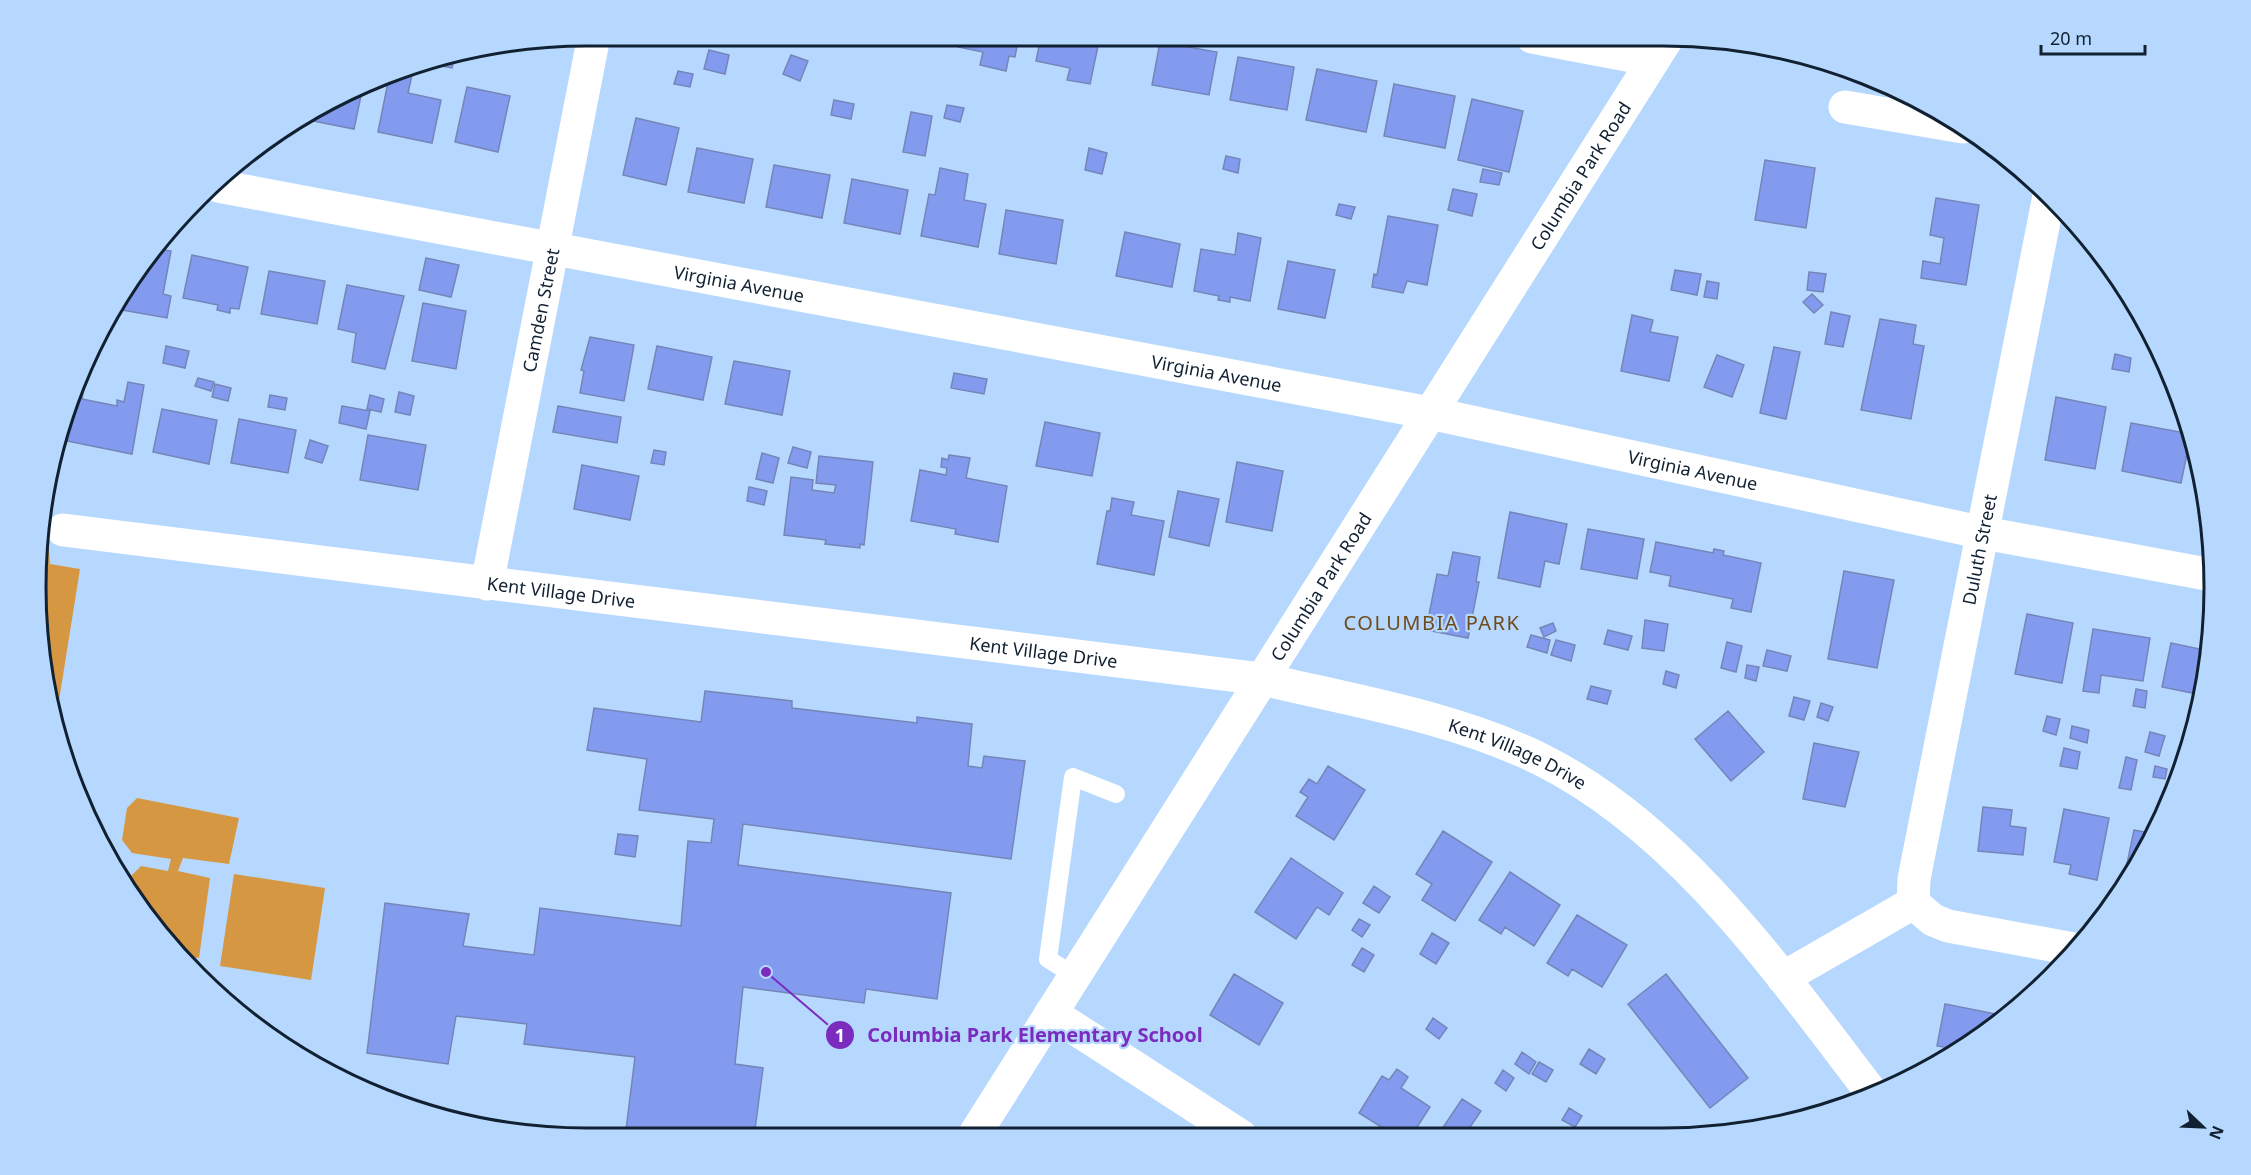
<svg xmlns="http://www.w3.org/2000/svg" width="2251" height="1175" font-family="'Noto Sans',sans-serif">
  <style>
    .green { fill: #d69742 }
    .building { fill: #839bef; stroke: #7585b8; stroke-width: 1.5 }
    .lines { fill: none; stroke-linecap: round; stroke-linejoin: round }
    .service { stroke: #fff; stroke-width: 18 }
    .minor { stroke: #fff; stroke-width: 33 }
    .tertiary { stroke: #fff; stroke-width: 33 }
    .labels { text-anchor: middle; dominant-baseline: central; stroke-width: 4.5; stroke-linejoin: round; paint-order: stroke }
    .street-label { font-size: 18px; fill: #112132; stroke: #b6d8fe }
    .neighbourhood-label { font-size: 20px; letter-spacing: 1.5px; fill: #6f4b1b; stroke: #b6d8fe }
    .rim { fill: none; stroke: #112132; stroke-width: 3 }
    .leader { fill: none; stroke: #7b2cbf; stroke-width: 2 }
    .callout-dot { fill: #7b2cbf; stroke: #b6d8fe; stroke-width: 2 }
    .mark-label { font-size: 18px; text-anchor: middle; font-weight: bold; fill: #fff }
    .callout-label { font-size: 20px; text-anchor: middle; font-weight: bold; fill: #7b2cbf; stroke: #b6d8fe; stroke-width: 4.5; stroke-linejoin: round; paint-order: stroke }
  </style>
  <rect width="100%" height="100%" fill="#b6d8fe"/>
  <path class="green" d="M45,502L50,564L80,569L57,713L41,659L37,551Z
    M137,798L239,818L229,864L183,858L178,871L210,878L199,958L182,956L163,929L164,925L159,924L130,883L131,876L141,866L168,871L171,859L132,853L122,840L127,808Z
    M234,874L325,888L311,980L220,966Z"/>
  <path class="building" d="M906,36H938L937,43Z
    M960,36H1019L1015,57L1009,56L1006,71L980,65L983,52L958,47Z
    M1041,36L1100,37L1090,84L1067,80L1070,68L1036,61Z
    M1160,42L1217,52L1209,95L1152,85Z
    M709,50L729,55L725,74L704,69Z
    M791,55L808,61L800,81L783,74Z
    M1238,57L1294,67L1287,110L1230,100Z
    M454,58L452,68L435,65L436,61Z
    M1317,69L1377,81L1366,132L1306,120Z
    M678,71L693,74L690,87L674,84Z
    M397,72L412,75L408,93L441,100L432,143L378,132L389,77Z
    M1394,84L1455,96L1445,148L1384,136Z
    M467,87L510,96L498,152L455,142Z
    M362,91L354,129L308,120Z
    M1472,99L1523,111L1509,172L1458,160Z
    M834,100L854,104L851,119L831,115Z
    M947,105L964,108L960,122L944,118Z
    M911,112L932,116L925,156L903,152Z
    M636,118L679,128L666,185L623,175Z
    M697,148L753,159L744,203L688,192Z
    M1089,148L1107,153L1102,174L1085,170Z
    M1226,156L1240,159L1238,173L1223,169Z
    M1765,160L1815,168L1806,228L1755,220Z
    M774,165L830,175L822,218L766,207Z
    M940,168L968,174L964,200L986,204L978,247L921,236L929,194L935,195Z
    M1483,169L1502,173L1499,185L1480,182Z
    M852,179L908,190L900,234L844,223Z
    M1453,189L1477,194L1472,216L1448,210Z
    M1936,198L1979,205L1966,285L1921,278L1923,261L1940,264L1944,238L1930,235Z
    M1339,204L1355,207L1351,219L1336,215Z
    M1006,210L1063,220L1056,264L999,254Z
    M1388,216L1438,225L1427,285L1407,281L1403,293L1372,287L1374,274L1377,275Z
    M1125,232L1180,244L1172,287L1116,276Z
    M1238,233L1261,238L1250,301L1230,297V302L1218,300L1219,296L1194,291L1201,249L1235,255Z
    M159,249L171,251L163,294L171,296L167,318L116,309L129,281Z
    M192,255L248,267L239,309L230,308V313L217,310L218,305L183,298Z
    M426,258L459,265L451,297L419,290Z
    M1288,261L1335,270L1325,318L1278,309Z
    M1675,270L1701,274L1697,295L1671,290Z
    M269,271L325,281L317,324L261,314Z
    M1809,272L1826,274L1823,292L1807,290Z
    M1707,281L1719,283L1717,299L1704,297Z
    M347,285L404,296L385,369L352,362L356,333L338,329Z
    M1812,294L1823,305L1814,313L1803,302Z
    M423,303L466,311L456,369L412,361Z
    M1831,312L1850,316L1843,347L1825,344Z
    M1632,315L1653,320L1650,332L1678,337L1669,381L1621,371Z
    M1880,319L1916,325L1913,344L1924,346L1911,419L1861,410Z
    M590,337L634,345L624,401L580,393L584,371L581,370Z
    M166,346L189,351L185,368L163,363Z
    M657,346L712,357L703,400L648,389Z
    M1774,347L1800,352L1786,419L1760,413Z
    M2115,354L2131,358L2129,372L2112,369Z
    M1717,355L1744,365L1732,397L1704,387Z
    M734,361L790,371L782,415L725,404Z
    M954,373L987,379L984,394L951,388Z
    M85,378L82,399L117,406V400L124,402L128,382L144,385L132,454L57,439Z
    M198,378L214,382L211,391L195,386Z
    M215,384L231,388L228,401L212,397Z
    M399,392L414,396L410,415L395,412Z
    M270,395L287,398L285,410L268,407Z
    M370,395L384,399L381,412L367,409Z
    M2056,397L2106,407L2095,469L2045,460Z
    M342,406L370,411L366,429L339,423Z
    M558,406L621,417L617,443L553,432Z
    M162,409L217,420L209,464L153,452Z
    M239,419L296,430L288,473L231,463Z
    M1045,422L1100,433L1092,476L1036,466Z
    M2131,423L2191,434L2181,483L2122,471Z
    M368,435L426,445L418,490L360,480Z
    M310,440L328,446L322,463L305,458Z
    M793,447L811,452L807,468L788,463Z
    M654,450L666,452L664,465L651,463Z
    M762,453L779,458L773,483L756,479Z
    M949,455L970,458L966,478L1007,486L998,542L955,534L956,529L911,521L920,470L946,475L947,468L941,467L942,458L948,460Z
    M819,456L873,462L864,545L860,544V548L825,544L826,540L784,535L791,477L813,480L812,490L834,493L836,485L816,483Z
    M1237,462L1283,471L1272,531L1226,522Z
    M582,465L639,476L630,520L574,509Z
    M749,487L767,491L764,505L747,501Z
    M1178,491L1219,499L1209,546L1169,537Z
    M1112,498L1134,502L1131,515L1164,521L1154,575L1097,564L1107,511H1110Z
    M1510,512L1567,524L1559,564L1545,561L1540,587L1498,578Z
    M1588,529L1644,539L1637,579L1581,569Z
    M1656,542L1713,553L1714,549L1724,551L1723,555L1761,563L1751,612L1731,608L1733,599L1669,586L1671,576L1650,572Z
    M1453,552L1480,557L1476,582H1479L1468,638L1426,630L1437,574L1448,576Z
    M1844,571L1894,580L1877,668L1828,659Z
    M2027,614L2073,623L2062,683L2015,674Z
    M1645,620L1668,624L1664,651L1642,648Z
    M1553,623L1556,631L1544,637L1540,628Z
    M2093,629L2150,638L2143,681L2101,675L2099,693L2083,691Z
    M1608,630L1632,636L1628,650L1604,644Z
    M1531,635L1550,640L1547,653L1527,647Z
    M1556,640L1575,645L1571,661L1551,655Z
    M1727,642L1742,646L1736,672L1721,668Z
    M2171,643L2209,651L2202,695L2162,687Z
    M1767,650L1791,656L1787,671L1763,666Z
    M1747,665L1759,667L1756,681L1745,678Z
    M1666,671L1679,675L1676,688L1663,684Z
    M1591,686L1611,691L1607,704L1587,699Z
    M2136,689L2147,691L2145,708L2133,706Z
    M705,691L792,701V708L917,723V717L972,724L968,766L982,768L984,756L1025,761L1011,859L743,824L738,865L951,893L937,999L866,989L864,1003L743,987L735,1064L763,1068L754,1137L625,1138L635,1057L524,1044L527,1024L456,1016L448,1064L367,1053L385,903L469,914L463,946L534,955L540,908L681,926L688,841L711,843L714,819L639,810L647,759L587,750L594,708L701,722Z
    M1794,697L1810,701L1804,720L1789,716Z
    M1821,703L1833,707L1828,721L1817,717Z
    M1728,711L1764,752L1731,781L1695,739Z
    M2047,716L2060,719L2056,735L2043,731Z
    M2072,726L2089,730L2087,743L2070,738Z
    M2150,732L2165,736L2159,756L2145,752Z
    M1814,743L1859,752L1845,807L1803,799Z
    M2064,748L2080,752L2077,769L2060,766Z
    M2126,757L2137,760L2131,790L2119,788Z
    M1328,766L1365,790L1334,840L1296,816L1308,797L1300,792L1309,779L1317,784Z
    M2155,766L2167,769L2165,779L2153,777Z
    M1983,807L2012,810L2010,826L2026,828L2023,855L1978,851Z
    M2064,809L2109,818L2097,880L2069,874L2071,865L2054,862Z
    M2134,830L2156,834L2126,879L2124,878Z
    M1443,831L1492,862L1455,921L1422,900L1432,884L1416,874Z
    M618,834L638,836L635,857L615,854Z
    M1291,858L1343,893L1329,915L1317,907L1296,939L1255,912Z
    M1510,872L1560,905L1534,946L1505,927L1501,934L1479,920Z
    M1374,886L1390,897L1379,913L1363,903Z
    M1577,915L1627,945L1602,987L1572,969L1568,976L1547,963Z
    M1359,919L1370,925L1362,937L1352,930Z
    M1432,933L1449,943L1436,964L1420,954Z
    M1362,948L1374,955L1364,972L1352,965Z
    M1234,974L1283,1003L1259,1045L1210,1015Z
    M1666,974L1748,1078L1710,1108L1628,1004Z
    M1945,1004L2001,1015L2000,1020L1962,1050L1937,1046Z
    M1433,1018L1447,1028L1439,1039L1426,1029Z
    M1589,1049L1605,1059L1596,1074L1580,1064Z
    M1522,1052L1536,1062L1529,1074L1515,1064Z
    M1539,1062L1553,1070L1546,1082L1532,1074Z
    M1397,1069L1408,1077L1401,1088L1430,1107L1412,1135H1394L1359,1113L1382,1076L1389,1080Z
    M1503,1070L1514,1078L1506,1091L1495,1083Z
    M1462,1099L1481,1111L1468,1130L1476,1135H1438Z
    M1569,1108L1582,1116L1575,1127L1562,1120Z"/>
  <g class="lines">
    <path class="service" d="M1075,976L1048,959L1073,777L1116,794"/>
    <g class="minor">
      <path d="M1532,37L1653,60"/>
      <path d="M1845,107L1963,127"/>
      <path id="s1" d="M218,186L1430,413L1984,533L2212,575"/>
      <path id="s2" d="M63,530L1262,679"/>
      <path id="s3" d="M487,584L594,36"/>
      <path id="s4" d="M1913,903L1914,879L2049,196"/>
      <path d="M1913,903L1933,920L1948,926L2079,950"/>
      <path d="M1783,978L1913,903"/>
      <path d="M1051,1013L1241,1136"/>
    </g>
    <g class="tertiary">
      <path id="s5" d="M1262,679C1355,701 1454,717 1540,759C1681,829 1781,975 1875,1097"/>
      <path id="s6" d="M973,1137L1668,37"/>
    </g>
  </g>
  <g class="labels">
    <g class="street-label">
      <text stroke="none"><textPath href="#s6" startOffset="1137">Columbia Park Road</textPath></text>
      <text stroke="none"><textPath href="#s1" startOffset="530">Virginia Avenue</textPath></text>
      <text stroke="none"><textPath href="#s3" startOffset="279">Camden Street</textPath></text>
      <text stroke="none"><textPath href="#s1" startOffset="1016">Virginia Avenue</textPath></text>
      <text stroke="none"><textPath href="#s1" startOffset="1502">Virginia Avenue</textPath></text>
      <text stroke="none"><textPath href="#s4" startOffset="360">Duluth Street</textPath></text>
      <text stroke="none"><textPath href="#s6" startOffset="651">Columbia Park Road</textPath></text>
      <text stroke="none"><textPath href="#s2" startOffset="502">Kent Village Drive</textPath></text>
      <text stroke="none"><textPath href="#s2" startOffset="988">Kent Village Drive</textPath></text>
      <text stroke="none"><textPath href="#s5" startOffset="267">Kent Village Drive</textPath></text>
    </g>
    <g class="neighbourhood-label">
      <text x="1432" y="622">COLUMBIA PARK</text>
    </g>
  </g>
  <path d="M0 0H2251V1175H0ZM587 46H1663A541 541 0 0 1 2204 587V587A541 541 0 0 1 1663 1128H587A541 541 0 0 1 46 587V587A541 541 0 0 1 587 46Z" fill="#b6d8fe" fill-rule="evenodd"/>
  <path class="rim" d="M587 46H1663A541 541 0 0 1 2204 587V587A541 541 0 0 1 1663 1128H587A541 541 0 0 1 46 587V587A541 541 0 0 1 587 46Z"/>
  <path class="leader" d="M766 972L840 1035"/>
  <g class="callout-dot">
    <circle cx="766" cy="972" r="6"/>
    <circle cx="840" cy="1035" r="15"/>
  </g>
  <g class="mark-label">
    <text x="840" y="1042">1</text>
  </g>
  <g class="callout-label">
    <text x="1035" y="1042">Columbia Park Elementary School</text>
  </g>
  <g transform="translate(2203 1127) rotate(113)" stroke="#b6d8fe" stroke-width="4.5" paint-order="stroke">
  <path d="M0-4.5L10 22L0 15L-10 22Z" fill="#112132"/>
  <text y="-9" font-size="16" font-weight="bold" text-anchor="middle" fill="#112132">N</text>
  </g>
  <path d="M2041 45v9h104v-9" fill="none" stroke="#112132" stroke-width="3"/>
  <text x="2050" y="45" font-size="18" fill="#112132" stroke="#b6d8fe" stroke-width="4.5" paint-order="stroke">20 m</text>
</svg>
